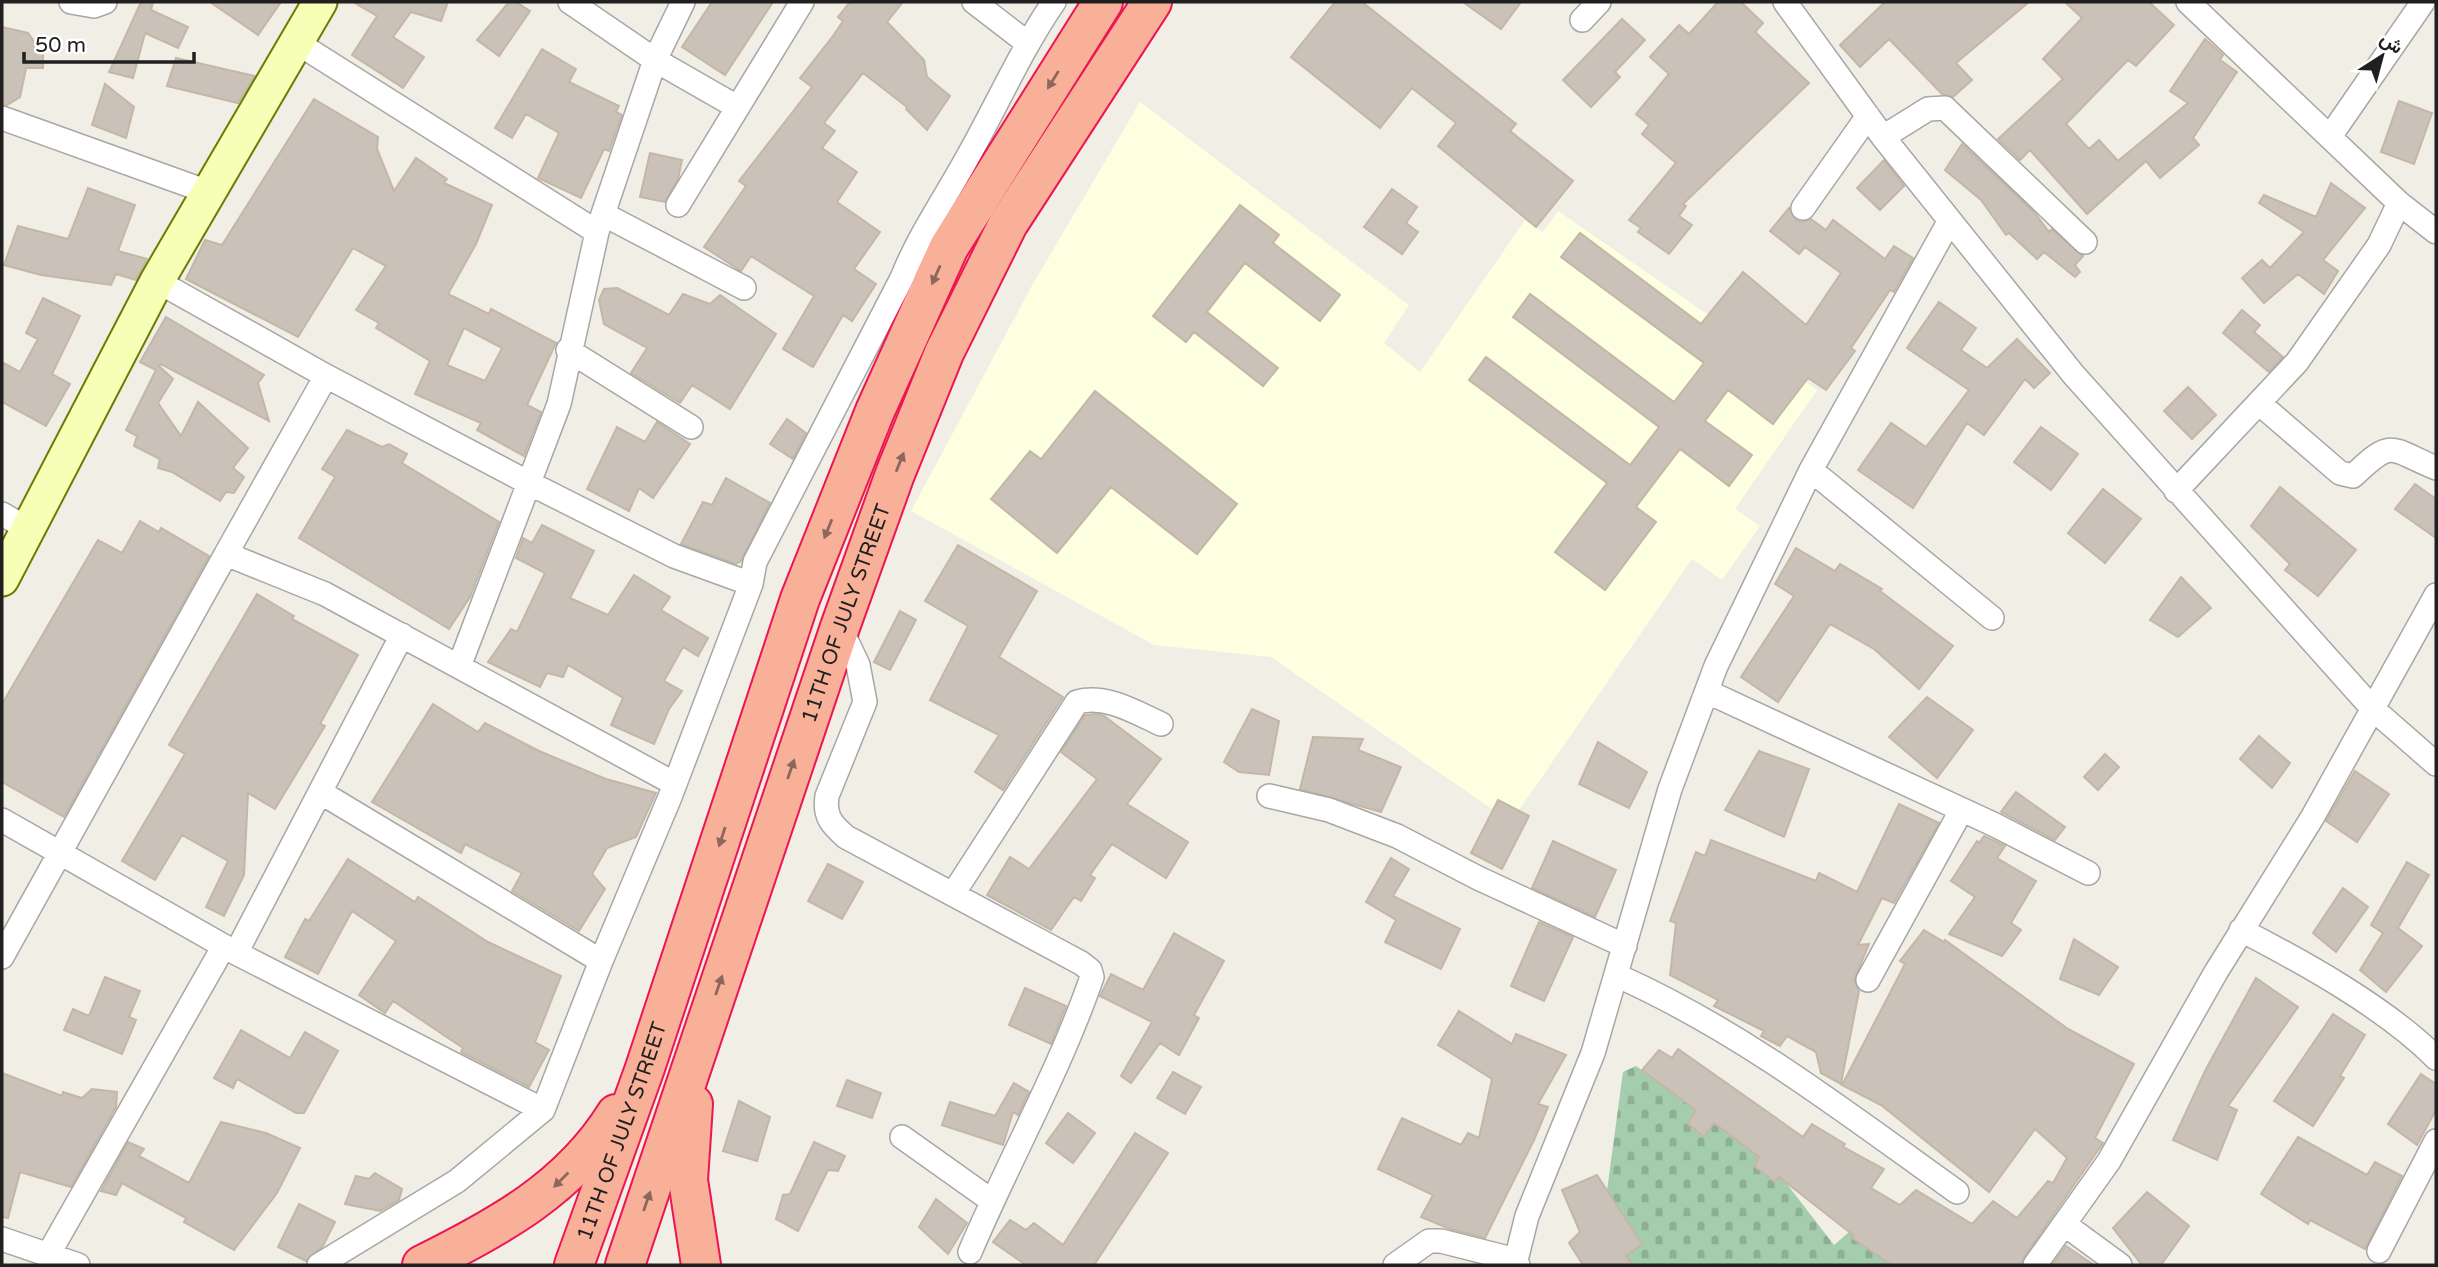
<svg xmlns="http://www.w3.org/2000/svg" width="2438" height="1267" font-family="'Varela Round',Vazirmatn,sans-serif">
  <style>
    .education { fill: #fdffe1 }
    .cemetery { fill: url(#cemetery-stones) }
    .building { fill: #cac1b8; stroke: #c5b6a6; stroke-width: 2; fill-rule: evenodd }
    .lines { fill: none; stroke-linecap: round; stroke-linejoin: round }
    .minor-casing { stroke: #a7a7a7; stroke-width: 26 }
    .secondary-casing { stroke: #697e00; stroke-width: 37 }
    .trunk-casing { stroke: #ed1552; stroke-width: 42 }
    .minor { stroke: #fff; stroke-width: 23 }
    .secondary { stroke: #f7ffb6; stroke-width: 33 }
    .trunk { stroke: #f8b098; stroke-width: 38 }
    .oneway { fill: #8c685c }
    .labels { text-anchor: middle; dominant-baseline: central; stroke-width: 6; stroke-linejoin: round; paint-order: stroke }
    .street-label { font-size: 21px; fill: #202020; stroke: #fff }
  </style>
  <defs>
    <pattern id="cemetery-stones" width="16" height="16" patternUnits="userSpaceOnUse" patternTransform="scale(1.75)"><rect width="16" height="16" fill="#a4cdad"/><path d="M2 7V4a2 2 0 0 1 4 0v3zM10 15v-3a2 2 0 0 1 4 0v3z" fill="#8db095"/></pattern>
  </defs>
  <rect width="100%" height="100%" fill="#f1eee6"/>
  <path class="education" d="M1140,102L1409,305L1384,343L1420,372L1525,220L1543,232L1558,211L1817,390L1735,509L1760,526L1722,580L1692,559L1511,822L1271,657L1154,645L911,511L1030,289Z"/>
  <path class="cemetery" d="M1636,1066L1773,1166L1834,1245L1855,1227L1892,1260L1886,1265H1597L1623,1072Z"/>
  <path class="building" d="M141,2H153L151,10L188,27L178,48L145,33L133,78L109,72Z
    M210,2H281L258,35Z
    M353,2H448L441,21L411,12L393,37L424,57L403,88L352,55L377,16Z
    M509,2H516L530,11L499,56L477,40Z
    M712,2H773L725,75L682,47Z
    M850,2H903L887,22L924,60L927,77L950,96L927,130L906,109L907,107L863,73L824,123L835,131L822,148L857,172L837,202L880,232L854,269L876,284L852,321L843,315L813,367L783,349L814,296L751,256L741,271L704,247L746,186L739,181L812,87L800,78L833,36L843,21L838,17Z
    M1335,2H1362L1516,124L1510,131L1573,181L1536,227L1438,146L1456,123L1412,88L1380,128L1291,57Z
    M1463,2H1521L1501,29Z
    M1718,2H1741L1763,23L1755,32L1809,83L1683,204L1686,206L1679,216L1692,225L1669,254L1638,232L1641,228L1629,220L1676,163L1642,134L1649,125L1636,114L1669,74L1650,57L1679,25L1689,34Z
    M1885,2H2029L1956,63L1972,80L1953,97L1942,94L1889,39L1860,67L1840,45Z
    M2065,2H2149L2174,25L2136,66L2128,60L2066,124L2089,149L2099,140L2118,161L2188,103L2170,91L2205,39L2223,55L2220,60L2237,72L2193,138L2199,145L2160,178L2146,161L2087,214L2030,150L2020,160L1998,139L2063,79L2043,59L2082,18Z
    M1622,19L1645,40L1615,72L1620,77L1591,107L1563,80Z
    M2,27L28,33L43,54V68H26L20,97L7,105L2,104Z
    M542,49L576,69L569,82L619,106L616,112L622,115L609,151L604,149L581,198L538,178L559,133L526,114L512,138L495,128Z
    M176,58L255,76L238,103L167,86Z
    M105,84L134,107L126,138L92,125Z
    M314,99L378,137L377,149L394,191L416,158L447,179L444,183L492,205L476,244L448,294L489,314L491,309L556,343L527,405L541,412L524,456L477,430L481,423L415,394L430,361L376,328L379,323L356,310L386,266L353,248L298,337L186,279L205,240L222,245ZM464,328L502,348L485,381L447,365Z
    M2399,101L2432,113L2414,164L2381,152Z
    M1962,144L2034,212L2049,232L2052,229L2083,256L2075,265L2080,272L2075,277L2044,252L2037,259L2009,233L2006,235L1981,200L1945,170Z
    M650,153L682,160L678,179L665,202L640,197Z
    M1884,160L1904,186L1880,210L1857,188Z
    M2331,183L2365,208L2323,260L2338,271L2324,294L2298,274L2264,303L2242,278L2262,260L2270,268L2304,232L2259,203L2264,195L2316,217Z
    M88,188L135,205L118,251L147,259L136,280L116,274L111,285L41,275L4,265L18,226L68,239Z
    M1392,189L1417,207L1406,223L1418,232L1402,254L1364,227Z
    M1240,205L1279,235L1273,243L1340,295L1320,321L1245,263L1207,312L1278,368L1263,386L1194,332L1186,342L1153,316Z
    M1789,208L1796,220L1802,222L1811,219L1826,230L1833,220L1885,259L1894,246L1913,258L1894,292L1890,290L1851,348L1855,351L1826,390L1808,378L1773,424L1728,390L1705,421L1752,455L1729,486L1680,449L1636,507L1656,522L1605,590L1555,552L1607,483L1469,380L1486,357L1630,465L1659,427L1513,317L1530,294L1674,402L1704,363L1561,257L1580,233L1701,324L1743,272L1806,325L1841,273L1805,247L1799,254L1770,231Z
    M617,288L669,315L683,294L710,304L720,295L776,334L730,409L692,385L680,403L631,373L647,348L604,324L599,300L604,289Z
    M43,298L80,316L52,374L70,384L46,426L2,402V362L20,372L38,339L26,333Z
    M1939,302L1976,328L1961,350L1987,368L2017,339L2050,373L2034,388L2025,379L1984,435L1967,423L1913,508L1858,470L1891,423L1926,447L1969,390L1907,348Z
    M2242,310L2260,325L2254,332L2283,357L2269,372L2223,333Z
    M166,317L264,375L258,383L269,421L161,364L159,366L173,379L158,403L181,436L198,402L248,448L233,468L244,477L234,493L226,492L220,501L172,472L158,468L160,459L134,446L137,436L126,430L156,370L140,362Z
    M2188,387L2216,415L2192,439L2164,411Z
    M1095,391L1237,504L1197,554L1111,487L1057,553L991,499L1030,451L1041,459Z
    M787,419L806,433L793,459L770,444Z
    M657,422L690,444L653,498L639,488L629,511L587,489L617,427L645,442Z
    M2041,427L2078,454L2051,490L2014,462Z
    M347,430L382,447L389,444L407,454L402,463L499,522L470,597L449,629L299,538L335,477L322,469Z
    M726,478L770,503L741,561L736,564L681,544L703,502L712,505Z
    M2415,484L2436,499V538L2395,509Z
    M2280,487L2356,550L2318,596L2285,570L2290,564L2251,526Z
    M2103,489L2141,519L2105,563L2068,533Z
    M140,521L159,532L161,528L209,556L64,817L2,782V704L98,540L122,553Z
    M542,525L594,551L570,598L608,615L634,575L670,597L661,610L708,638L698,656L683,647L664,681L682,691L669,709L654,744L611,725L623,698L568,665L563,677L547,673L540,687L488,662L511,629L517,632L545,573L516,558L523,538L532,543Z
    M958,545L1037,591L999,657L1063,697L1003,790L975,772L999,735L930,700L968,626L925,601Z
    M1796,548L1835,571L1840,564L1882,589L1880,591L1953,646L1919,689L1874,649L1830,624L1778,702L1741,677L1794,596L1775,584Z
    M2181,577L2211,608L2178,637L2150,620Z
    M257,594L294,616L292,619L358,655L320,724L325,726L275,809L248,793L244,875L224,916L206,907L228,861L182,835L155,880L122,861L185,754L169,745Z
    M900,611L916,620L890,670L874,662Z
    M1927,697L1973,730L1937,778L1889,737Z
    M433,704L478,732L485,723L539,751L606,779L656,793L636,837L607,848L592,874L605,889L579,931L512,891L522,873L465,844L461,853L372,802Z
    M1252,709L1279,721L1269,775L1239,772L1224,762Z
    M1097,714L1104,716L1161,759L1127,804L1188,842L1166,878L1112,844L1090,875L1095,878L1081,901L1074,897L1051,930L987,895L1010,857L1029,869L1097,779L1061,752L1085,715Z
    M2259,736L2290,763L2272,788L2240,759Z
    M1313,737L1363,739L1358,750L1401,767L1381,812L1300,789Z
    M1598,742L1647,772L1629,808L1579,784Z
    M1759,751L1809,769L1784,837L1725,810Z
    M2105,754L2119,767L2098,790L2084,777Z
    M2355,771L2389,794L2357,842L2326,821Z
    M2016,792L2065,827L2055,840L2001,812Z
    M1498,800L1529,816L1502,869L1471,853Z
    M1899,804L1939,823L1894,903L1882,898L1858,945L1869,944L1854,980L1859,991L1841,1084L1821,1073L1816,1052L1787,1036L1780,1046L1761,1036L1764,1031L1714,1006L1718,1000L1670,975L1676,923L1670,921L1696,852L1705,856L1711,840L1816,881L1819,873L1857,892Z
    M1984,836L2005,846L1997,858L2036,881L2011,923L2021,930L2002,956L1949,934L1975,897L1951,881L1977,841L1979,843Z
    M1553,841L1616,870L1595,917L1532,888Z
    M1391,858L1409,869L1393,896L1460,929L1441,969L1385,942L1396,920L1366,902Z
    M348,859L415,902L418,897L488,942L561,976L535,1042L549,1050L529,1087L461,1052L463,1048L393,1001L385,1013L359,995L396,941L352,911L318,974L285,957L305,919L309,921Z
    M2407,862L2429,875L2398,928L2422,946L2386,992L2360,970L2383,933L2371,925Z
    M828,864L863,882L842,919L808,901Z
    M2343,888L2368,907L2336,952L2313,933Z
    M1539,922L1573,937L1544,1001L1511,986Z
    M1924,930L1944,942L1945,940L2068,1029L2134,1064L2095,1138L2103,1143L2024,1257L2021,1265H1891L1851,1237L1853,1235L1779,1177L1775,1182L1754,1166L1759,1157L1714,1123L1704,1137L1688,1124L1696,1110L1642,1070L1659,1050L1672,1058L1678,1049L1803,1137L1812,1124L1845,1144L1843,1147L1884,1169L1871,1188L1900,1205L1916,1190L1972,1224L1993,1201L2017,1218L2048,1181L2053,1183L2067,1158L2035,1129L1989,1192L1881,1105L1842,1085L1905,964L1900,961Z
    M1174,933L1224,961L1194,1015L1199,1018L1179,1055L1160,1043L1131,1083L1121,1076L1152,1022L1100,996L1111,974L1143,990Z
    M2074,939L2118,967L2099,995L2060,979Z
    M105,977L140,991L129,1017L136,1020L122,1054L64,1030L73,1009L89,1016Z
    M2256,978L2298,1007L2228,1106L2237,1110L2217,1160L2173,1140L2206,1069Z
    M1025,988L1066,1006L1051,1044L1009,1025Z
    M1459,1011L1512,1044L1516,1034L1566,1055L1538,1104L1548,1107L1534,1140L1485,1238L1450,1229L1421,1217L1433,1195L1378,1169L1402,1118L1461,1145L1468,1133L1479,1138L1492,1079L1438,1045Z
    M2333,1014L2365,1035L2340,1076L2344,1078L2313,1126L2274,1101Z
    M241,1030L290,1058L305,1032L338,1051L304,1113H296L237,1079L233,1088L214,1078Z
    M1173,1072L1201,1087L1185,1114L1157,1098Z
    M2,1073L62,1096L63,1092L82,1098L92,1089L117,1092L116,1107L71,1187L20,1172L8,1218L2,1217Z
    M2421,1074L2436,1084V1110L2417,1145L2388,1124Z
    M847,1080L881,1093L872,1118L837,1106Z
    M1014,1083L1029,1092L1018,1115L1013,1112L1003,1145L942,1125L950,1102L995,1116Z
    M739,1101L770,1117L757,1161L723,1151Z
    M1068,1113L1095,1133L1073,1163L1046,1143Z
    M221,1122L266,1133L300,1148L277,1193L234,1250L184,1222L186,1218L122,1183L116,1195L101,1191L128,1142L144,1149L139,1156L189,1183Z
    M1135,1133L1168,1153L1094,1265H1026L993,1242L1010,1220L1026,1230L1034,1223L1063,1245Z
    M2298,1137L2367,1175L2375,1162L2402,1176L2365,1249L2310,1220L2308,1224L2261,1194Z
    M814,1142L845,1156L838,1171L828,1170L798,1231L776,1219L783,1195L790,1194Z
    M375,1173L402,1189L399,1200L380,1211L345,1204L356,1176L369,1179Z
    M1597,1175L1642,1244L1626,1256L1633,1265H1583L1569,1243L1580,1232L1562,1190Z
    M2147,1192L2189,1226L2161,1265H2142L2113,1228Z
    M936,1199L967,1223L948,1254L919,1227Z
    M299,1204L335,1222L323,1246L306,1261L278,1247Z
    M2066,1246L2094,1265H2052Z"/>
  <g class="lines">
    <defs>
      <path id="minor" d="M71,2L94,6L105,2
        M570,2L655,60L737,107
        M974,2L1026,42
        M1785,2L1883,137L2073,374L2373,709L2436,764
        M2188,2L2399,203L2436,232
        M1582,20L1599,2
        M296,42L597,232
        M2,118L208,192
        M2331,135L2423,2
        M1883,137L1928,109L1945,108L2085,242
        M678,205L802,2
        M1803,208L1868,116
        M603,214L744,288
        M157,281L326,376L527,482L674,556L751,584
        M568,350L691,427
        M326,376L226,554L325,594L675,784
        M2260,404L2340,473L2353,476C2393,438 2388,448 2436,468
        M1811,470L1992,618
        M2176,491L2297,362L2379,245L2399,203
        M2,514L28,529
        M840,627L858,665L865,702L827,796C824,816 831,824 846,837L1081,963L1090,970L1092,977C1059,1072 1009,1160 970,1252
        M460,664L559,404L597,232L655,60L683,2
        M1708,692L1995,825L2088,873
        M320,792L601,961
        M1269,796L1329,810L1397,836L1478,878L1625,946
        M2,820L236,953L543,1110
        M953,894L1077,702C1106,694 1135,712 1161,724
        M2241,930C2305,963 2386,1008 2436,1058
        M236,953L402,635
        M2,957L226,554
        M1618,976C1741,1031 1848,1114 1957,1192
        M1868,980L1961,811
        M902,1137L992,1201
        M2064,1224L2120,1265
        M2,1239L78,1265
        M2379,1251L2436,1141
        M48,1255L224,946
        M319,1265L457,1181L543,1110L601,961L670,797L751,584L755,562L902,278C920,233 948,194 971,151C999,101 1021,50 1054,2
        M1395,1265L1429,1241H1441L1516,1260
        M1518,1265L1516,1260L1527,1216L1593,1053L1670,789L1716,666L1811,470L1949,222
        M2035,1265L2109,1161L2216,972L2312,818L2436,595"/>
      <path id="secondary" d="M2,579L157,281L320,2"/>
      <g id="trunk">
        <path d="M693,1104L688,1180L701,1265"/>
        <path d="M422,1265C499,1227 570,1188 616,1114"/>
        <path id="s1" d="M574,1265L645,1068L800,599L875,411L949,247L1103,2"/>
        <path id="s2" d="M625,1265L840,627L895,474L944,353L1008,224L1152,2"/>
      </g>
    </defs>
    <use href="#minor" class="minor-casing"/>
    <use href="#secondary" class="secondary-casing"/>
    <use href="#trunk" class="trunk-casing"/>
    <use href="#minor" class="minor"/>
    <use href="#secondary" class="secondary"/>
    <use href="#trunk" class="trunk"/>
  </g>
  <defs><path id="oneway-solid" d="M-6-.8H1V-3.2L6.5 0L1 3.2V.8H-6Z" transform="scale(1.75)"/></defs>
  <g class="oneway">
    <use href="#oneway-solid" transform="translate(1053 80) rotate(122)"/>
    <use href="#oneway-solid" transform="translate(936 275) rotate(114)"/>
    <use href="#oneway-solid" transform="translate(900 462) rotate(-68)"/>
    <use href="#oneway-solid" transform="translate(828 529) rotate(112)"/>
    <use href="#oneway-solid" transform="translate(791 769) rotate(-71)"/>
    <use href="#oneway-solid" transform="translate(722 837) rotate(108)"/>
    <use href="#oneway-solid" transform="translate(719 985) rotate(-71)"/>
    <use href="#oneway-solid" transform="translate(561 1180) rotate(135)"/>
    <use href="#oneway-solid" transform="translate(647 1201) rotate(-71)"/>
  </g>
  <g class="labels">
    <g class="street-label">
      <text stroke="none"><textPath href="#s2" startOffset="688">11TH OF JULY STREET</textPath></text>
      <text stroke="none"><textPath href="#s1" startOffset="142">11TH OF JULY STREET</textPath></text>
    </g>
  </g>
  <rect width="2438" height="1267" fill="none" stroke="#202020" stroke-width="7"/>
  <g transform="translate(2382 56) rotate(36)" stroke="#ffffff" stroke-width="5" paint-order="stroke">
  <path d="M0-5L12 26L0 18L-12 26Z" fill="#202020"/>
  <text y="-10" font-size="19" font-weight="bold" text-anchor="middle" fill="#202020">ش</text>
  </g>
  <path d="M24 52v10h170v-10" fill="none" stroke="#202020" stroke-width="3.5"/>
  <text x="35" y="52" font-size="21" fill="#202020" stroke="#ffffff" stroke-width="5" paint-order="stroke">50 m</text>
</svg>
